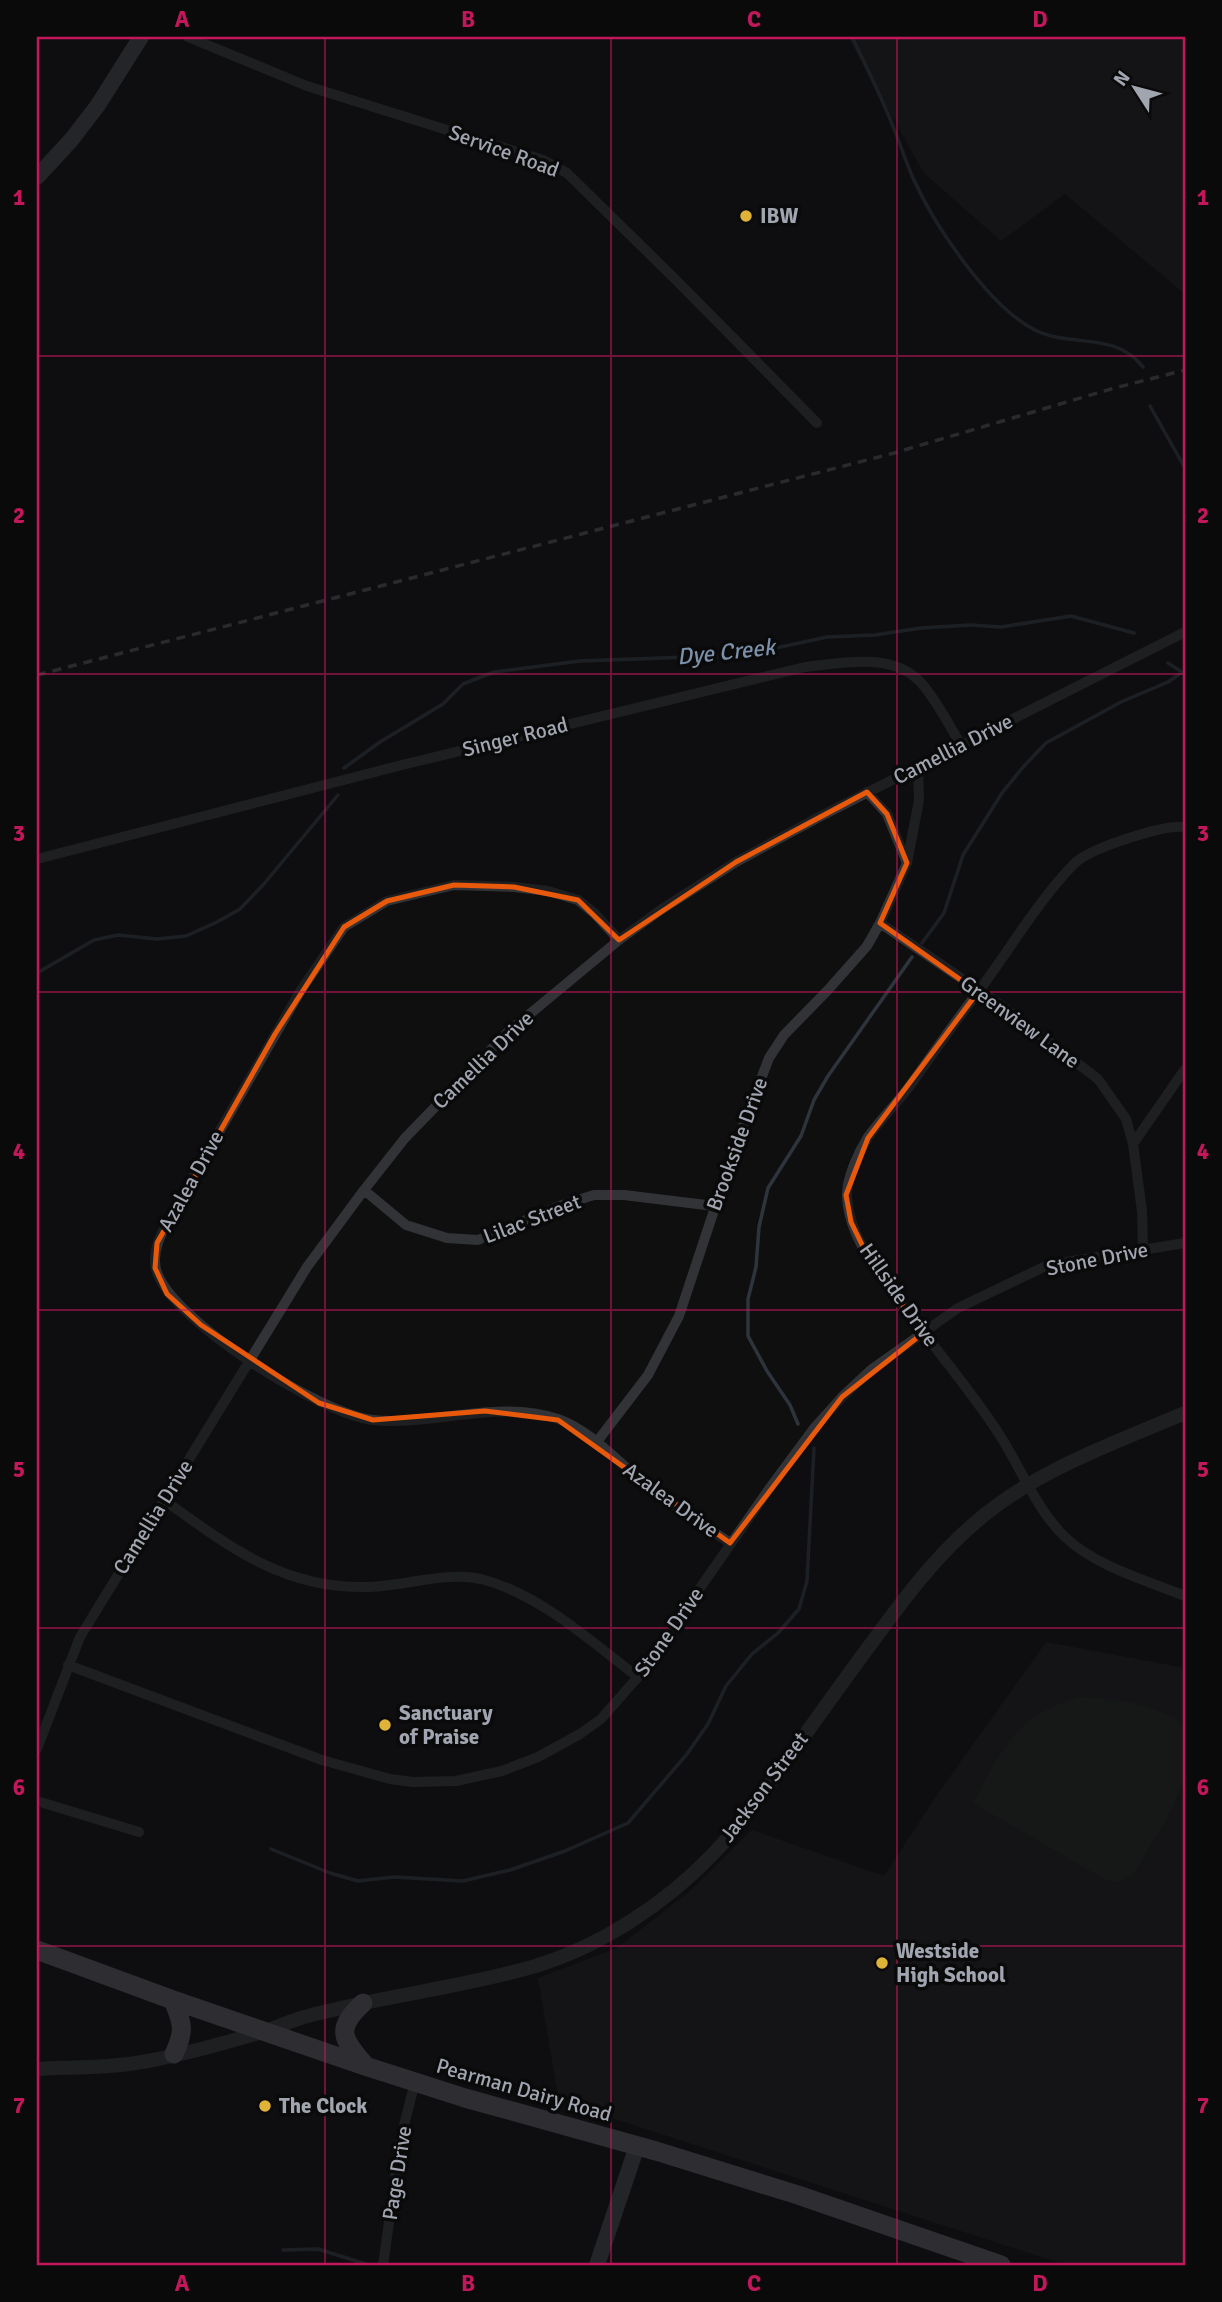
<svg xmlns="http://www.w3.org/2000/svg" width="1222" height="2302" font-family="Signika,sans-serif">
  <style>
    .built { fill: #1b1b1d }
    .green { fill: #1e241f }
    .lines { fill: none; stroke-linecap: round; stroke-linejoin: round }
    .stream { stroke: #2e343c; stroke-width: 3.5 }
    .minor { stroke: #323337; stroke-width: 10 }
    .tertiary { stroke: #323337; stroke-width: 14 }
    .secondary { stroke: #3f4045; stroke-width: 16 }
    .trunk { stroke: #55565c; stroke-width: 19 }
    .rail { stroke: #4b4d52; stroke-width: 3.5; stroke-dasharray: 9 7; stroke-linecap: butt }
    .marked { fill: none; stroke: #e8590c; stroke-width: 5; stroke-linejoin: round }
    .grid { fill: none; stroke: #c2185b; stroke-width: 2; stroke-opacity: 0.55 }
    .poi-dot { fill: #dfb338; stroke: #0a0a0b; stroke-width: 2.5 }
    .labels { text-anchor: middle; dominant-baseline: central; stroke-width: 7; stroke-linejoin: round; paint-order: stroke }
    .street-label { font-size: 21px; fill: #a1a5b0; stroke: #0a0a0b }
    .poi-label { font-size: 21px; font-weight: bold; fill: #a1a5b0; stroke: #0a0a0b; text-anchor: start }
    .water-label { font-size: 23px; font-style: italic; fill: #7b90a9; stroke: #0a0a0b }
    .neatline { fill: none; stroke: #c2185b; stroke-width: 2.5 }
    .grid-label { font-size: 23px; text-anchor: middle; font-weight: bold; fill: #c2185b }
  </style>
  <rect width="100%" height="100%" fill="#0f0f10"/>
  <path class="built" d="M848,37H1185V294L1065,194L1001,241L923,172Z
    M1046,1642L1185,1668V2265H1066L559,2101L538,1978L617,1948L690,1891L752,1830L884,1876L941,1789Z"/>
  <path class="green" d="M1080,1697C1115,1699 1156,1703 1185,1725V1780L1166,1820L1133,1875L1119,1882L1106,1880L973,1803C1002,1749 1017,1714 1080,1697Z"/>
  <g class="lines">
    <path class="stream" d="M852,37C864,62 877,88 888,114C897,135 904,157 913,178C934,225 989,307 1035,330C1071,348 1115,331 1143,367
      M1150,406L1185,468
      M1168,663L1185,674
      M344,768L380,742L443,704L463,684L494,672L580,661L743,655L827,637L875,635L921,628L970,625L1001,627L1071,616L1134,633
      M922,943L944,913L963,855L1002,793L1024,766L1046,743L1121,702L1168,682L1181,673
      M37,973L94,940L118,935L157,939L186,936L217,922L240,909L263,885L338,795
      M798,1424L790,1405L767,1371L748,1336V1299L756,1267L759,1227L768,1188L801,1136L814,1100L828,1076L912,957
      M271,1849L330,1873L358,1881L394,1877L463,1881L510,1870L565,1851L628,1823L687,1754L708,1724L726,1686L752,1654L778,1633L799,1609L807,1581L814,1448
      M283,2250L318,2249L369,2265"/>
    <path class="minor" d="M188,37L307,86L543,160L567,173L677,281L817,423
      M1185,827C1164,824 1091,848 1075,863C1039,899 1009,951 978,992C954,1023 932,1055 909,1087C896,1104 880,1120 868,1137C858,1153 846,1179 847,1197C849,1238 879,1273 903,1305C934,1348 970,1389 999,1434C1021,1468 1036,1509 1065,1537C1095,1566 1148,1581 1185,1596
      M37,859L402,765L805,667C843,663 895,651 923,685C938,703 949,725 961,745
      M907,863L919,800L918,766
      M880,923L1002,1006L1098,1079L1126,1119L1133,1144
      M619,940L594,913L578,900L548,891L514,887L454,885L387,901L344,927L301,990L174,1210C165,1227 151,1248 156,1269C168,1319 322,1415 373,1420C434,1426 497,1399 558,1419C592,1431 620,1464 647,1486C673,1506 703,1524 730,1543
      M364,1190L406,1225L447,1238L478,1240L562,1205L594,1195H624L714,1206
      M1143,1249L1142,1211L1133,1144L1185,1069
      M596,1443L648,1375L679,1316L735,1147L769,1058L784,1035L827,991L867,946L880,923L907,863L887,814L867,792
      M164,1500C227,1545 282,1589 365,1587C402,1587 444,1571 481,1579C540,1594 590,1641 638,1677
      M68,1665L322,1760L390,1779L413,1782L456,1781L502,1771L538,1757L580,1734L601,1719L638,1677L769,1489L815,1427L842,1397L872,1369L958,1308L1048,1265L1185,1243
      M37,1749L80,1637L307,1267L364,1190L405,1138L508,1032L619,940L662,909L736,862L821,816L1185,632
      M37,1801L139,1832
      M383,2265L401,2137L415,2082"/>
    <path class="tertiary" d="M37,2069C74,2067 111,2068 148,2061C186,2054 225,2043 262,2032C278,2027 292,2020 308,2016C382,1996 459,1988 532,1967C600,1947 665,1904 713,1854C738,1828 758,1800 778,1772C811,1727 843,1681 876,1637C906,1596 937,1555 976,1522C1036,1470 1114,1443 1185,1413"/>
    <path class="secondary" d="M37,177L72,139L98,105L141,37
      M597,2265L637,2146"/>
    <path class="trunk" d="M37,1950L173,2000L365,2066L465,2098L656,2151L798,2195L1001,2265
      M173,2000C183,2024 185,2031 174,2054
      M363,2003C335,2029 342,2039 365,2065"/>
    <path class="rail" d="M37,675L894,453L1111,389L1185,370"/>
  </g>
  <path d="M0 0H1222V2302H0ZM867,792L887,814L907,863L880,923L978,992L868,1138L846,1195L851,1222L870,1261L923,1333L842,1397L730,1543L558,1420L485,1411L373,1420L319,1403L201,1325L167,1294L155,1268L157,1243L275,1034L344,927L387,901L454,885L514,887L578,900L619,940L736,862Z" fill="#0f0f10" fill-opacity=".55" fill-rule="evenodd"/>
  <path class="marked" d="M867,792L887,814L907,863L880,923L978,992L868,1138L846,1195L851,1222L870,1261L923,1333L842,1397L730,1543L558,1420L485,1411L373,1420L319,1403L201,1325L167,1294L155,1268L157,1243L275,1034L344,927L387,901L454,885L514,887L578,900L619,940L736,862Z"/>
  <path class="grid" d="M325,37V2265M611,37V2265M897,37V2265M37,356H1185M37,674H1185M37,992H1185M37,1310H1185M37,1628H1185M37,1946H1185"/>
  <g class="poi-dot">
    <circle cx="746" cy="216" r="7"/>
    <circle cx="385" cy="1725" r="7"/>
    <circle cx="882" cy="1963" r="7"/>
    <circle cx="265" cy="2106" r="7"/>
  </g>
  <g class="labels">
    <g class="street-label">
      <text transform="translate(504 151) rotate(20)">Service Road</text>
      <text transform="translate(515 737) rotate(-14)">Singer Road</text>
      <text transform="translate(953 749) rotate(-27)">Camellia Drive</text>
      <text transform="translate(1020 1022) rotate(36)">Greenview Lane</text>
      <text transform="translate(483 1060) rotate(-44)">Camellia Drive</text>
      <text transform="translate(737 1144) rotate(-70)">Brookside Drive</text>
      <text transform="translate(191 1181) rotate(-61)">Azalea Drive</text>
      <text transform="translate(532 1219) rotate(-21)">Lilac Street</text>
      <text transform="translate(1097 1259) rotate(-11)">Stone Drive</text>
      <text transform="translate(899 1295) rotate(55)">Hillside Drive</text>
      <text transform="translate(671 1500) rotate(36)">Azalea Drive</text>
      <text transform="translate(153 1517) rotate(-58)">Camellia Drive</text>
      <text transform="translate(669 1632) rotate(-55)">Stone Drive</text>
      <text transform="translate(764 1787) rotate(-53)">Jackson Street</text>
      <text transform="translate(524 2090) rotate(16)">Pearman Dairy Road</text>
      <text transform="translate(397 2173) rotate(-81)">Page Drive</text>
    </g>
    <g class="poi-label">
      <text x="760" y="216">IBW</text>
      <text x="399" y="1713">Sanctuary<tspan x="399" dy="24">of Praise</tspan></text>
      <text x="896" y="1951">Westside<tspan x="896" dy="24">High School</tspan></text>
      <text x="279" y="2106">The Clock</text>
    </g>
    <g class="water-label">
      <text transform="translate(726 652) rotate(-6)">Dye Creek</text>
    </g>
  </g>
  <rect width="1222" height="2302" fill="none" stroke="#0a0a0b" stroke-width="77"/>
  <g transform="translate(1135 88) rotate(306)" stroke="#0a0a0b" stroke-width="5" paint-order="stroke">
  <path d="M0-5L12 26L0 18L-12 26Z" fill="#a1a5b0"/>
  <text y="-10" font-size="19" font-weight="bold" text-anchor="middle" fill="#a1a5b0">N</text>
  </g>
  <rect x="38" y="38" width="1146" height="2226" class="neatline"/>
  <g class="grid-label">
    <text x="182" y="27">A</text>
    <text x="468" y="27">B</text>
    <text x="754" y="27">C</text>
    <text x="1040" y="27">D</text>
    <text x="19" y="205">1</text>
    <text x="1203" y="205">1</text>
    <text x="19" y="523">2</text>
    <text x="1203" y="523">2</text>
    <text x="19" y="841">3</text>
    <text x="1203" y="841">3</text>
    <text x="19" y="1159">4</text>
    <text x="1203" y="1159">4</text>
    <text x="19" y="1477">5</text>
    <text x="1203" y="1477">5</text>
    <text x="19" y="1795">6</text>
    <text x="1203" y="1795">6</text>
    <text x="19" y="2113">7</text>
    <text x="1203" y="2113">7</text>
    <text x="182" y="2291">A</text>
    <text x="468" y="2291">B</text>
    <text x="754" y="2291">C</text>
    <text x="1040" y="2291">D</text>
  </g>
</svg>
